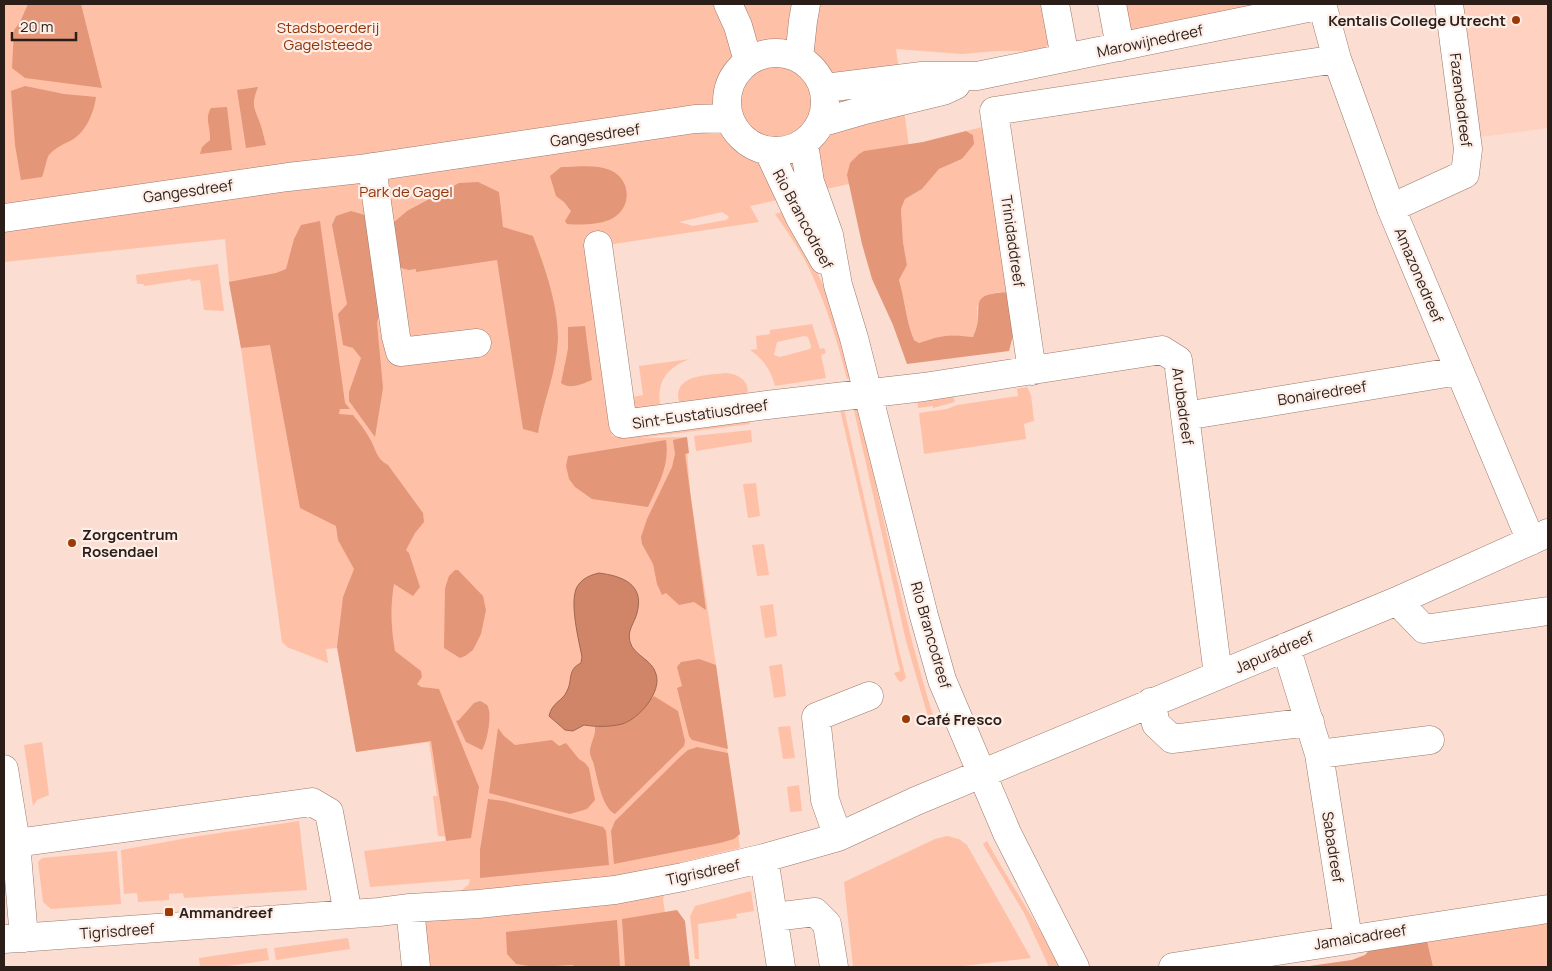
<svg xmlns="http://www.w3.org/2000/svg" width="1552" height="971" font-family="Manrope,sans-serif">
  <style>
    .built { fill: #fed1c0 }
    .green { fill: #ffc0a8; fill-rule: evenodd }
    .forest { fill: #e39678 }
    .water { fill: #d18568; stroke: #9f6650 }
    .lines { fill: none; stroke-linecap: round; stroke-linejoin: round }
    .minor-casing { stroke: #9b796c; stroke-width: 29 }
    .minor { stroke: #fff; stroke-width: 28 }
    .poi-dot { fill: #9d3905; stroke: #fdeee8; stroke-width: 2 }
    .labels { text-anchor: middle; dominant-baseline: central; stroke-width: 4.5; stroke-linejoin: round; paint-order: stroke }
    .poi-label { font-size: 15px; font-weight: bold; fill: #2b1e19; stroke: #fdeee8; text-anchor: start }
    .park-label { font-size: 15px; fill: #903509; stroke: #fdeee8 }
    .street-label { font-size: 15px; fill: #2b1e19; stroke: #fdeee8 }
  </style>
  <rect width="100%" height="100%" fill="#fbddd1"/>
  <path class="built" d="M1461,4H1548V128L1480,137Z"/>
  <path class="green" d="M4,4H1043L1049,37L1048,45L1041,51H997L962,54L896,49L912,170L750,206L759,222L607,245L609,419L612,436L749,415L750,424L640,438L686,437L690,492L716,665L740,848L674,864L663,899L673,967H425L421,926L469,884L470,879L370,887L364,851L467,838L438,836L433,796H437L429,742L356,752L337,648L326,649L328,663L287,647L282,642L241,348L229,282L225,239L4,262ZM722,212L728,216L729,218L726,220L693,226L679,222Z
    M1121,4H1276L1131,36Z
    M987,126L1010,292L992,293L977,306L978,326L973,337C950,334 941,335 919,343L914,340C906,321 905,300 899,280L907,265L903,242L901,209L905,199L922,189L939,169L963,159L973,135L966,131Z
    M788,210L824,287L839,326L852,378L847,379C838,344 828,310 813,277C803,254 789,234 775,214Z
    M218,264L224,311L204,310L200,280L191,281V279L145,286L143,284H137L136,275Z
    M812,324L820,349L824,348L826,353L821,355L826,378L775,386C771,370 763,359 750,350L757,349L756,336L770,334V330ZM804,336L808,337L811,346L810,349L780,357L774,355L777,342Z
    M690,359C666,368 657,381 660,406L635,410L629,398L643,395L639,366Z
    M726,373C739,374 751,382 747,396L681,406C679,402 678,399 678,394C680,374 711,375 726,373Z
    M1027,387L1031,395L1034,421L1024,424L1026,439L924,454L919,413L947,409L957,405L1018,396L1017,389Z
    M953,392L955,402L933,408V406L918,408L917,397Z
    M839,405H843L846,418L897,643L906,678L901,682L898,680L894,673L900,671Z
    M853,406H858C883,512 903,621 936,725L931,727L906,641Z
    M751,430L752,442L696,451L694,436Z
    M756,483L760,516L748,518L743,484Z
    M764,544L769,575L757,576L752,545Z
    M773,604L777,636L765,638L760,606Z
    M782,664L786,696L774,698L769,666Z
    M790,726L795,758L783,759L778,727Z
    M42,742L49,795L37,800L33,806L24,745Z
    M799,785L802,811L790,812L787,787Z
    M299,821L307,890L184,898L183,893L169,894V900L138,902L137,893L124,894L121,850L193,837Z
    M947,836L959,839L967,845L1031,958L955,967H853L844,882L935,839Z
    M987,841C1010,884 1038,924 1061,967H1049L1024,913L983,844Z
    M117,851L121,904L51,909L43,902L38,862L42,858Z
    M751,891L754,911L736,914L737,918L698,924L699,959H695L690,916L695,906Z
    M1548,919V967H1303L1352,960L1365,955L1375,944Z
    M348,938L350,949L276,960L274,948Z
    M267,948L269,960L221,967H200L199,958Z"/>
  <path class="forest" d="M28,4H81L102,88L25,78L12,68L14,30L20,22Z
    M25,86L64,94L96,97C94,113 85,135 68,142C61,145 54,149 49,155C47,157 44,173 42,177L21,180L15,145L11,91Z
    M258,87C250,107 255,108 261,126C263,132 264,139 266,145L246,148L237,90Z
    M227,107L232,150L200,154L202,147L210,140C211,127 204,119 211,108Z
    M966,131L973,135L974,144L962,159L939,169L922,189L905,199L901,209L903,242L907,265L899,280C905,300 906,321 914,340L919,343C941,335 950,334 973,337C988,308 961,294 1010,292L1015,328L1009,351L907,364L893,325L872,279L862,244L847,175L850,163L859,154L864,151L923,142Z
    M561,167C576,167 596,164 610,170C633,180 632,211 609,220C596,225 581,225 567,224L565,221L571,211L564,202L556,196L550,176Z
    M478,182L499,192L503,227L533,236C545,268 558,304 558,339C557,371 543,402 538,433L523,429L497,260L416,272V269L409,270L393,266L386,229L407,211L459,183Z
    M351,211L365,215L379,315L377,323L383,388L375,437L349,401V392L361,358L353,348L343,345L338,314L347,304L332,225L336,216Z
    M320,221L345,403L350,409H340L339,414L353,415C359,422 365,430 370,439C376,449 376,459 388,465L423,513L424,522L415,533L406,550L409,553L420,587L413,596L394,584C390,607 391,628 395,651L421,671L422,677L417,684L421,687L439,689L479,787L471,838L446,841L431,741L356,752L337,647L343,597L354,569L338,540L336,526L300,508L270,345L241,348L229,282L276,273L286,269L294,239L301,225Z
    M585,326L592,380C582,384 570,390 561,383L568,349V327Z
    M687,437L689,453L685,454L706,610L694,602L679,605L666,593L662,595L657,584L653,564L642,544L641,537L647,519L672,467L675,454L673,440Z
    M666,440C670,465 658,485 648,507L592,499L575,487L569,479L566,466L568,456Z
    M455,570H458L483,596L486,610L481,634L473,650L465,656L460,658L444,648L445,588L449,576Z
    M699,659L716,665L728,749L692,740L689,736L677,688L682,686L677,667L681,662Z
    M654,696L678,711L685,741L684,746L615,814C602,808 597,777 594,765C593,760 589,755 590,750C591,742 596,735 595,727L624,723L634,716Z
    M480,701C481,701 487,705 487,705C493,713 487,743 482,750L466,742L456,721L459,720L474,703Z
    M498,728L504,736L515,745L552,740L559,746L566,743L579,759L585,763L589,768L595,800L587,809L570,814L489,793Z
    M697,747L728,753L740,834L734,839L720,843L614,864L611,831L615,821L680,757L688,750Z
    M488,799L504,801L603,827L606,831L609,865L480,878V850Z
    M677,910L685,921L690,967H625L622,919Z
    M617,920L620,967H574L573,965L536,967L516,964L507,954L506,932Z
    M1426,937L1433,967H1303L1352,960L1365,955L1375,944Z"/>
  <path class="water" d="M599,573C622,576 645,584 637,613C634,624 627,630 630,642C634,656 652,659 656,674C662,692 639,719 622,724C610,727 596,727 584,725L573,731L565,730L549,716C552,702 563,701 567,691C573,679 567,670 581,663L582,657C579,641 569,602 577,587C582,578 591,575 599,573Z"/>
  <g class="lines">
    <defs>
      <path id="minor" d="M728,4L738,26L748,61
        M1055,4L1065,58
        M1112,4L1120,47
        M1322,4L1337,59L1391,208L1531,541
        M727 102a49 49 0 1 1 98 0a49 49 0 1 1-98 0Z
        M799,58L803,21L806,4
        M825,88L922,76H977L1322,5
        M823,122L861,111L943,91L956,85
        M804,144L810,182L829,235L838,285L854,338L924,616L942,680L1007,833L1075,967
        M769,152L800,218L824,260
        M372,167L396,337L400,352L477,343
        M1391,208L1465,174L1468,149L1449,4
        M4,218L288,177L360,169L695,119L729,118
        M598,245L623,424L767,405L924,387L1162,350L1178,360L1218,675
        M1032,371L994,111L1337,59
        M1185,416L1459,371
        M1397,601L1424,629L1548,611
        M1286,647L1319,754L1348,939
        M1151,702L1156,724L1172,739L1310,722
        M1319,754L1430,740
        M4,769L16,843L24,938
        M838,837L825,800L816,717L869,696
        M16,843L312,802L329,812L348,914
        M764,858L781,967
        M410,908L416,967
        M774,917L815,912L827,924L834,967
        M4,939L379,912L410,908L478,904L615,890L683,877L764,858L838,837L916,801L1397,601L1548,533
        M1173,967L1548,909"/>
    </defs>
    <use href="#minor" class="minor-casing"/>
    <use href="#minor" class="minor"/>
  </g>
  <g class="poi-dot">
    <circle cx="1516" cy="20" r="5"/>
    <circle cx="72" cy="543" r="5"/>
    <circle cx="906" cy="719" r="5"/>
    <rect x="164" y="907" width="10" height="10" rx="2.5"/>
  </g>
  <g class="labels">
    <g class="poi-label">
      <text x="1506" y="20" text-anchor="end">Kentalis College Utrecht</text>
      <text x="82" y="534">Zorgcentrum<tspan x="82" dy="17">Rosendael</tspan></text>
      <text x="916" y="719">Café Fresco</text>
      <text x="179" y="912">Ammandreef</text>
    </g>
    <g class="park-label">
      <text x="328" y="27">Stadsboerderij<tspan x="328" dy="17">Gagelsteede</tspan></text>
      <text x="406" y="191">Park de Gagel</text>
    </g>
    <g class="street-label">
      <text transform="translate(1150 41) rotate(-12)">Marowijnedreef</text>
      <text transform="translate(1461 100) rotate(83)">Fazendadreef</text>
      <text transform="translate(595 135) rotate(-8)">Gangesdreef</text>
      <text transform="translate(188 191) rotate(-8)">Gangesdreef</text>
      <text transform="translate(803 219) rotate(62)">Rio Brancodreef</text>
      <text transform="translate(1013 241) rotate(82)">Trinidaddreef</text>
      <text transform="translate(1419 275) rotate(67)">Amazonedreef</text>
      <text transform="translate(1322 393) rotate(-9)">Bonairedreef</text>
      <text transform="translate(1183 406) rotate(82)">Arubadreef</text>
      <text transform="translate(700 414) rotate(-8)">Sint-Eustatiusdreef</text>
      <text transform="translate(931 635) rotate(74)">Rio Brancodreef</text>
      <text transform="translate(1274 652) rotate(-23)">Japurádreef</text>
      <text transform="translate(1333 847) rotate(81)">Sabadreef</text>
      <text transform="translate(703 872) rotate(-12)">Tigrisdreef</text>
      <text transform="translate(117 931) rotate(-4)">Tigrisdreef</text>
      <text transform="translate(1360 937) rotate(-9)">Jamaicadreef</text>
    </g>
  </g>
  <rect width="1552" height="971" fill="none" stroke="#2b1e19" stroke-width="10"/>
  <path d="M12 32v8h64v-8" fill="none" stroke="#2b1e19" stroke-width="2.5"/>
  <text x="20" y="32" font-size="15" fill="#2b1e19" stroke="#fdeee8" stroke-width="4" paint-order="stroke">20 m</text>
</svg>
